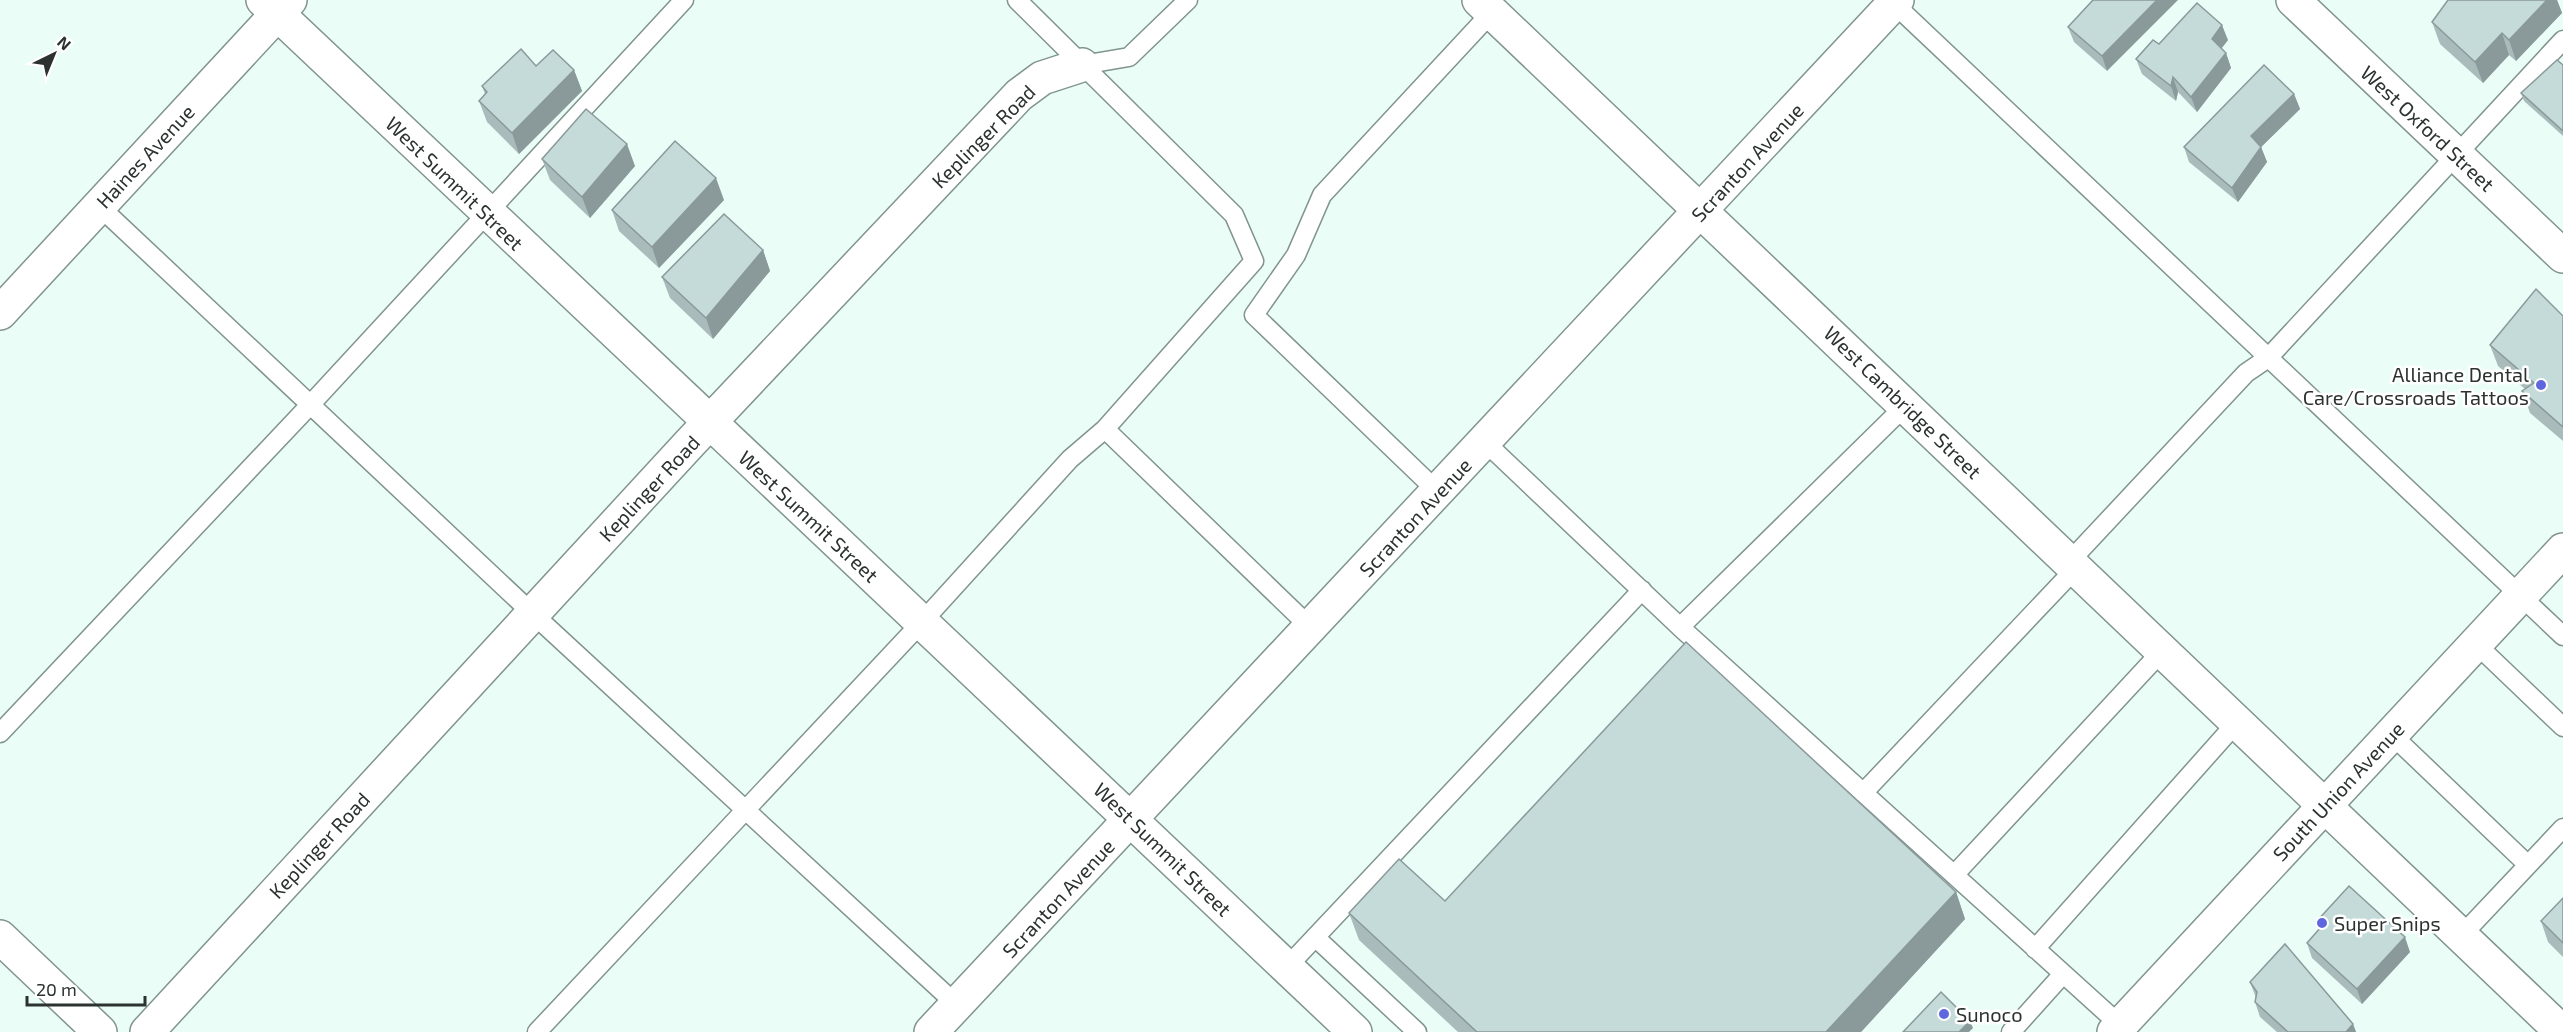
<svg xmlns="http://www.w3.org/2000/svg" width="2563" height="1032" font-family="'Exo 2',sans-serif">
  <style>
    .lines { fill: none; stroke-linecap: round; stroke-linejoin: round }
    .lane-casing { stroke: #81948e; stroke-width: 21 }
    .street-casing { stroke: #81948e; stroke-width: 36 }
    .secondary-casing { stroke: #81948e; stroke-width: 36 }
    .lane { stroke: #fff; stroke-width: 18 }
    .street { stroke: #fff; stroke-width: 33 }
    .secondary { stroke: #fff; stroke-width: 33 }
    .wall { fill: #a9bcbb }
    .shaded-wall { fill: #8a9999 }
    .building { fill: #c5dbda; stroke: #8a9999; stroke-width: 1.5 }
    .poi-dot { fill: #5f67df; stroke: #fff; stroke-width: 2 }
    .labels { text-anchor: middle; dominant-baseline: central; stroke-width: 5; stroke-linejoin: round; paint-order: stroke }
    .street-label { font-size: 20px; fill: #2b3230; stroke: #fff }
    .poi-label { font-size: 20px; fill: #2b3230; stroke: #fff; text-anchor: start }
  </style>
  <rect width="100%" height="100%" fill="#eafef7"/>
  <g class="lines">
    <defs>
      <path id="lane" d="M1017,0L1234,215L1254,261L1105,429
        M1890,0L2563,636
        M1082,65L1129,57L1188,0
        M99,206L533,614L957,1005
        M1906,405L1680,627L2120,1025
        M1485,442L1680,627
        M1438,492L1254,315L1296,255L1322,195L1492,12
        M2070,561L2246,373L2268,358L2563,40
        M2476,644L2563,727
        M0,733L310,405L684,0
        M2391,734L2528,865
        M1863,793L2077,567
        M1954,875L2163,650
        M2462,935L2563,828
        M1315,937L1417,1032
        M2035,949L2238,721
        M1287,967L1642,590
        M537,1032L922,622L1070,459L1105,429L1311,628
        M2011,1032L2063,974"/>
      <path id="street" d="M263,0C626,345 993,686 1355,1032
        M1479,0L2562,1032
        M2293,0L2563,256
        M0,313L290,0
        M0,937L100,1032
        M147,1032L690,443L1019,95L1042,78L1082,65
        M931,1032L1897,0"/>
      <path id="secondary" d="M2114,1032L2563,550"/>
    </defs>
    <use href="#lane" class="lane-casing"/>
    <use href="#street" class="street-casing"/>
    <use href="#secondary" class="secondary-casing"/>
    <use href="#lane" class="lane"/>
    <use href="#street" class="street"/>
    <use href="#secondary" class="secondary"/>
  </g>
  <path class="wall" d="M2093,0L2107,71L2074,42L2068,27Z
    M2448,0H2557L2562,13L2516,61L2509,55L2483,83L2440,44L2432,22Z
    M2228,40L2221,49L2226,53L2231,68L2197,112L2178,92L2176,101L2142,74L2136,59L2159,44Z
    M2563,65V136L2524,101L2521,93Z
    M536,66L574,70L582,91L519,154L487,122L479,101L485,94L482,86Z
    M2294,94L2300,109L2261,147L2267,162L2238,202L2189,162L2184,147Z
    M542,159L635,166L590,218L550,180Z
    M724,200L659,268L619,231L612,210Z
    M763,250L770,271L713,339L670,298L662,277Z
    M2563,316V441L2530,413L2522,391L2525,389L2498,366L2490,345Z
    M1956,892L1965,919L1861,1032H1458L1359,940L1349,913L1445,901Z
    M2563,898V957L2548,942L2541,921Z
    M2316,922L2410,952L2362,1004L2312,958L2307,943L2319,930Z
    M2250,982L2353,1024L2356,1032H2277L2260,1017L2255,1002L2256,998Z"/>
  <path class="shaded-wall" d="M2157,0H2178L2107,71L2102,56Z
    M2547,0H2557L2562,13L2516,61L2509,40Z
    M2222,25L2228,40L2217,54L2212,39Z
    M2502,33L2509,55L2483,83L2475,62Z
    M2226,53L2231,68L2197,112L2191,97Z
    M574,70L582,91L519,154L512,133Z
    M2173,77L2178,92L2176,101L2171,86Z
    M2294,94L2300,109L2257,151L2251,136Z
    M627,144L635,166L590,218L582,197Z
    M2261,147L2267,162L2238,202L2232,188Z
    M716,178L724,200L659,268L652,247Z
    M763,250L770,271L713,339L706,318Z
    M1956,892L1965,919L1861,1032H1826Z
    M2405,937L2410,952L2362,1004L2357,989Z
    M1970,1021L1973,1028L1969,1032H1959Z
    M2353,1024L2356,1032H2346Z"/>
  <path class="building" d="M2093,0H2157L2102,56L2068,27Z
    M2448,0H2547L2509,40L2502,33L2475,62L2432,22Z
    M2197,3L2222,25L2212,39L2226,53L2191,97L2173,77L2171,86L2136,59L2153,40L2159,44Z
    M521,49L536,66L553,50L574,70L512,133L479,101L487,92L482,86Z
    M2557,60L2563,65V131L2521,93Z
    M2264,65L2294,94L2251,136L2261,147L2232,188L2184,147Z
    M586,109L627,144L582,197L542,159Z
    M675,141L716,178L652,247L612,210Z
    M724,214L763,250L706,318L662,277Z
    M2536,289L2563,316V427L2522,391L2534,383L2490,345Z
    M1686,642L1956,892L1826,1032H1477L1349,913L1399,859L1445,901Z
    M2349,886L2405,937L2357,989L2307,943L2321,927L2316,922Z
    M2563,898V943L2541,921Z
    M2285,944L2353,1024L2346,1032H2288L2255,1002L2257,992L2250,982Z
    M1941,992L1970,1021L1959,1032H1903Z"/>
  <g class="poi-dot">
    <circle cx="2541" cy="385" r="6"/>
    <circle cx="2322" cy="923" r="6"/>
    <circle cx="1944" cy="1014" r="6"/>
  </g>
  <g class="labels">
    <g class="street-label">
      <text transform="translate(2428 128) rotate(43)">West Oxford Street</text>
      <text transform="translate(983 136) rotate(-45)">Keplinger Road</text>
      <text transform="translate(145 156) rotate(-47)">Haines Avenue</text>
      <text transform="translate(1747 162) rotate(-47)">Scranton Avenue</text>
      <text transform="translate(455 183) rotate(44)">West Summit Street</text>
      <text transform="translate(1903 402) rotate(44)">West Cambridge Street</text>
      <text transform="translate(649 488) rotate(-47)">Keplinger Road</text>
      <text transform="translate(809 516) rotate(43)">West Summit Street</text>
      <text transform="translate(1415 517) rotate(-47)">Scranton Avenue</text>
      <text transform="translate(2338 791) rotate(-47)">South Union Avenue</text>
      <text transform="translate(319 845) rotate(-47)">Keplinger Road</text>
      <text transform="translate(1163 849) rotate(44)">West Summit Street</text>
      <text transform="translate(1058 898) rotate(-47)">Scranton Avenue</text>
    </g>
    <g class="poi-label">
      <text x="2529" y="374" text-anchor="end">Alliance Dental<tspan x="2529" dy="23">Care/Crossroads Tattoos</tspan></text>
      <text x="2334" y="923">Super Snips</text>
      <text x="1956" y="1014">Sunoco</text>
    </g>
  </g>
  <g transform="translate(54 54) rotate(43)" stroke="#ffffff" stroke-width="4.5" paint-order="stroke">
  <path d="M0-4.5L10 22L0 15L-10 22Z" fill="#2b3230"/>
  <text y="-9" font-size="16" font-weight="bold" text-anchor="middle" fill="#2b3230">N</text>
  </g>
  <path d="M27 996v9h118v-9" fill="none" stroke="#2b3230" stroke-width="3"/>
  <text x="36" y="996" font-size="18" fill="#2b3230" stroke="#ffffff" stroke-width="4.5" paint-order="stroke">20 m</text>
</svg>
